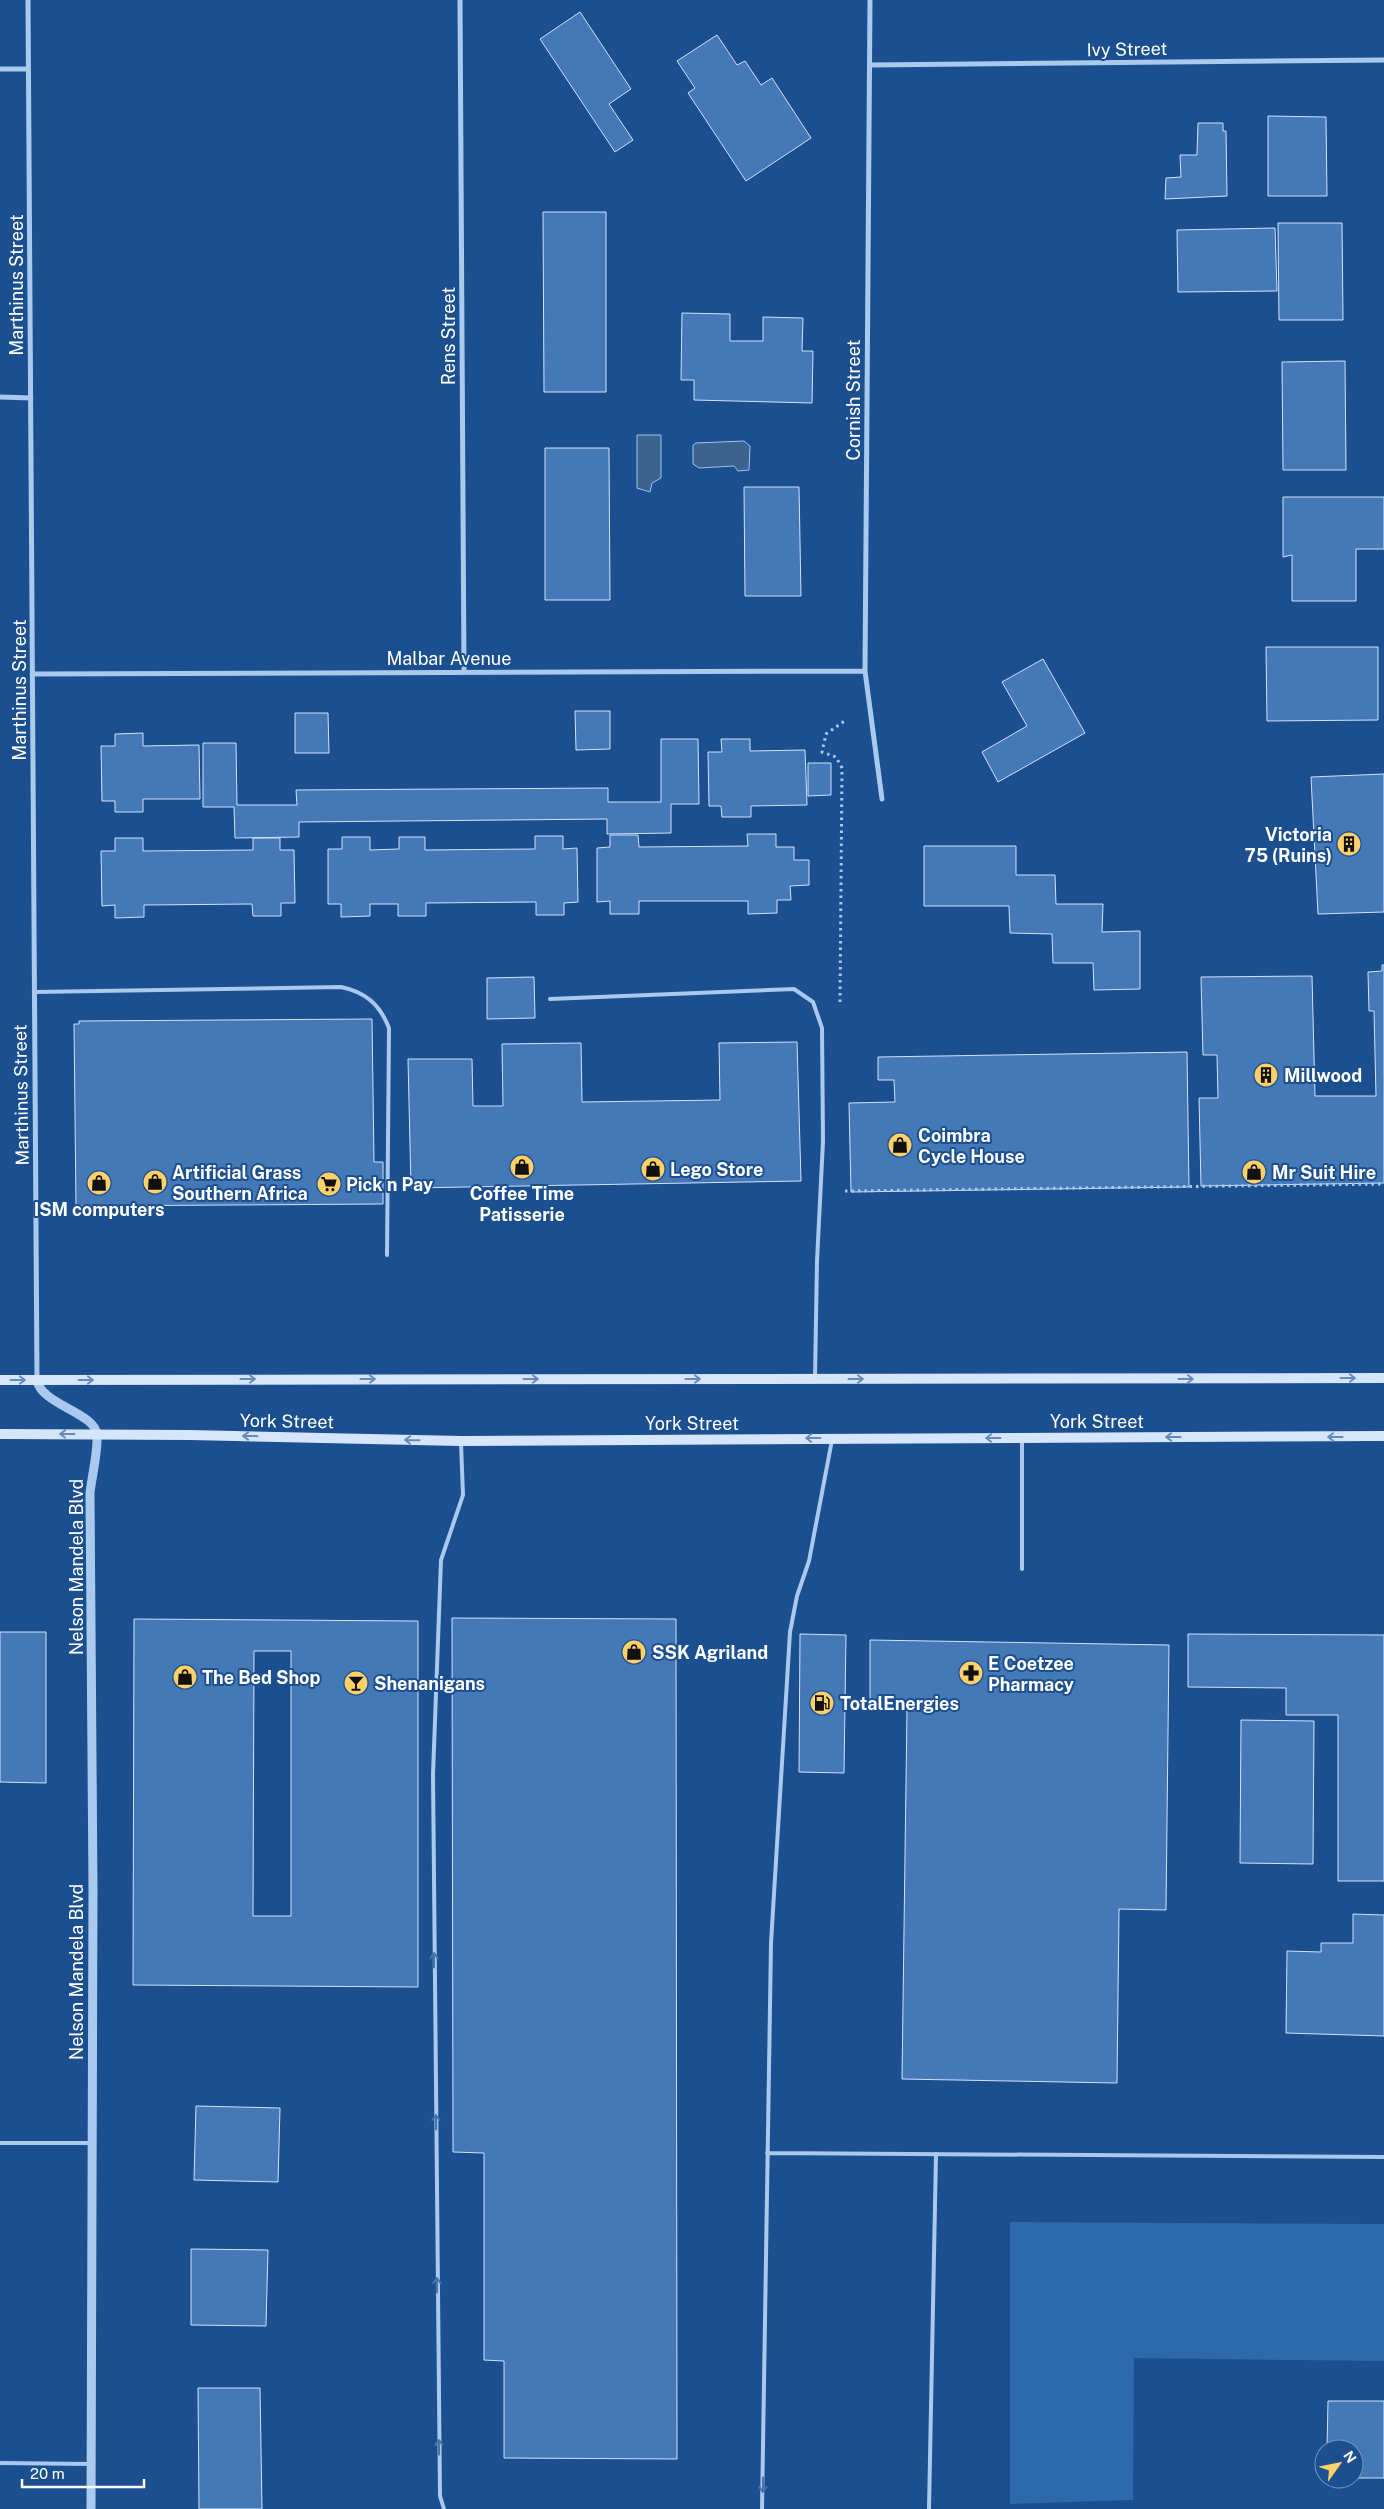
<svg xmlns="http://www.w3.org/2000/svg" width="1384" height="2509" font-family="'Public Sans',sans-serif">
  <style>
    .green { fill: #2e69ad }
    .water { fill: #3c6290; stroke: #9cc4f0 }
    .building { fill: #4478b7; stroke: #cfe3fa; fill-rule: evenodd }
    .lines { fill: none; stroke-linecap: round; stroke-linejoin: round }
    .path { stroke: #a9c9ee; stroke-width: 3; stroke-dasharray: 2.5 4; stroke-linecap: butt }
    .service { stroke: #a9c9ee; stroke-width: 4 }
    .minor { stroke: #a9c9ee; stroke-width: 5 }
    .tertiary { stroke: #a9c9ee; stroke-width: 9 }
    .secondary { stroke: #d6e6fa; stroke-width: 10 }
    .oneway { stroke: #668bba }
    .oneway2 { stroke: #4674ac }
    .labels { text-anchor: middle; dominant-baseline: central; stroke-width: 4; stroke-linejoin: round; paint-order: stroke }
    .street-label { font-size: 18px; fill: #fff; stroke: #1b4f8f }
    .poi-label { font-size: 18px; font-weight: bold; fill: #fff; stroke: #1b4f8f; text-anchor: start }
  </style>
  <rect width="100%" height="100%" fill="#1b4f8f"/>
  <path class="green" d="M1010,2222L1384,2224V2361L1134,2358L1133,2500L1010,2504Z"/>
  <path class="water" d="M637,435H661V478L652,483L650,492L637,488Z
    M744,441L750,446L749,470L738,471L734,466L699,468L693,464V445L696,443Z"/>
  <path class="building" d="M580,12L631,89L609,104L633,140L615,152L540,39Z
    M717,35L737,65L745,61L761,85L772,78L811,138L746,181L688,93L695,88L677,61Z
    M1268,116L1326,117L1327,196H1268Z
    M1198,123H1223V131H1226L1227,196L1165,199L1166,178L1181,177L1180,155H1197Z
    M543,212H606V392H544Z
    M1278,223H1342L1343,320H1279Z
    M1275,228L1277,291L1178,292L1177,230Z
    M682,313L730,314V341H763V317L803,318L802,351H813L812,403L694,400V380H681Z
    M1345,361L1346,470H1283L1282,362Z
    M545,448H609L610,600H545Z
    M744,487H799L801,596H745Z
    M1283,497H1384V549H1356V601H1292V555L1283,557Z
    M1266,647H1378V720L1267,721Z
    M1043,659L1085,733L998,782L982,752L1027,726L1002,682Z
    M575,711H610V749L576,750Z
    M295,713H328L329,753H295Z
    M143,733V746L199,745L200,799H143V812H115V801H102L101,746H115V734Z
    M661,739H698L699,804H671V833L607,834V819L299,822V837L235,838L234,807H203V743H236L237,805H297L296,790L608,788V802H661Z
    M721,739H750V751L805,750L807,805L751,806V817H722L721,806H709L708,752H722Z
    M808,763H831V795L808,796Z
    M1384,774V912L1318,914L1311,777Z
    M747,834H776V847H794V860H809V885L790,886L791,900H777V913L748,914V901H639V914H610V901L597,902V848L610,847V835H638L639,847L748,846Z
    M535,836H563V849L577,848L578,902L564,903V915H536V902L426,903V916H398V904H370V916L341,917V904H328V849H342V837H370V850L399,849V837H425V850L535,849Z
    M115,838H143V851L253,850V838H280V850H294L295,903H281V916H253L252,904L144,905V917L115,918V905L102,906L101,851H115Z
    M924,846H1016V875H1055L1056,904H1103L1102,932L1140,931V989L1094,990L1093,963H1053L1052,934L1010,933L1009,906H924Z
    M1382,965H1384V1183L1201,1186L1199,1098H1218L1217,1055H1203L1201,977L1312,976L1315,1096H1376L1374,1011H1369L1368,972L1382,971Z
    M534,977L535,1018L487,1019V978Z
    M372,1019L374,1162H383V1204L76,1206L74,1024H79V1021Z
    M797,1042L801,1181L411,1188L408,1059H472L473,1106H503L502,1044L581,1043L582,1102L720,1100L719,1043Z
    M1187,1052L1189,1187L851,1192L849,1103L895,1102L894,1080H878V1057Z
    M452,1618L676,1619L677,2459L504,2458V2361L484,2360V2153L453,2152Z
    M134,1619L418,1621V1987L133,1985ZM254,1651H291V1916H253Z
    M0,1632H46V1783L0,1782Z
    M800,1634L846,1635L844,1773L799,1772Z
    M1188,1634L1384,1635V1881H1338V1715H1286V1688L1188,1687Z
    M870,1640L1169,1645L1166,1910L1119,1909L1117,2083L902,2079L907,1708H870Z
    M1241,1720L1314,1721L1313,1864L1240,1863Z
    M1353,1914L1384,1915V2036L1286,2033L1287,1951L1321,1952V1943H1353Z
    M196,2106L280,2108L278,2182L194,2180Z
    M191,2249L268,2250L266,2326L191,2325Z
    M198,2388H260L262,2509H199Z
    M1328,2401H1384V2478H1354V2449H1327Z"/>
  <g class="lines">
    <path class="path" d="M840,1002L842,768L836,757L822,752L826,734L846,720
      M845,1191L1384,1184"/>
    <path class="service" d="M34,992L341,987C366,992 380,1005 389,1028L387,1255
      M550,999L794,989L813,1002L822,1028L823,1141L817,1261L815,1378
      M1022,1569V1438
      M0,2143H92
      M767,2153L1384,2157
      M0,2463L91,2464
      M444,2509L440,2496L433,1774L441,1560L463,1495L461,1443
      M762,2509L771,1943L790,1632L797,1596L809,1561L832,1440
      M929,2509L936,2154"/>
    <path class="minor" d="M28,0L37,1380
      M460,0L464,672
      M870,0L865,671L882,799
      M870,65L1384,60
      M0,69H28
      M0,397L31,398
      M32,674L865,671"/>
    <path class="tertiary" d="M37,1380C41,1405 95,1412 97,1435C98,1453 92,1475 90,1493L93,1890L91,2509"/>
    <path class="secondary" d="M0,1380L1384,1378
      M0,1434L190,1435L461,1441L1384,1436"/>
  </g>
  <defs><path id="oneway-shaft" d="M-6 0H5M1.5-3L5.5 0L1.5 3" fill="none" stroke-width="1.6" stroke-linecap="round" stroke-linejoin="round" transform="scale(1.25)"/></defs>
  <g class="oneway">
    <use href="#oneway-shaft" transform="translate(1348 1378)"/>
    <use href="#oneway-shaft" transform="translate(248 1379)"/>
    <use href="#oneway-shaft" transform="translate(368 1379)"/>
    <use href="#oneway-shaft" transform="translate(531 1379)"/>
    <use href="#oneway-shaft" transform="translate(693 1379)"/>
    <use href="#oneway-shaft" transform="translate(856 1379)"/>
    <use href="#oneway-shaft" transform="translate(1186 1379)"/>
    <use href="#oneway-shaft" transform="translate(18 1380)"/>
    <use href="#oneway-shaft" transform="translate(86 1380)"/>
    <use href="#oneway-shaft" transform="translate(67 1434) rotate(-180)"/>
    <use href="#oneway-shaft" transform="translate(250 1436) rotate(-179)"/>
    <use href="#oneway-shaft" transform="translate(1173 1437) rotate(180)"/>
    <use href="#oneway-shaft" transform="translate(1335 1437) rotate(180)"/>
    <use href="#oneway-shaft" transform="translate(813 1438) rotate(180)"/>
    <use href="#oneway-shaft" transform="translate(993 1438) rotate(180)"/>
    <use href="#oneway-shaft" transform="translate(412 1440) rotate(-179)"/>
  </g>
  <g class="oneway2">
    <use href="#oneway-shaft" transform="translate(434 1960) rotate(-90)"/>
    <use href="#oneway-shaft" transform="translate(436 2122) rotate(-91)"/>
    <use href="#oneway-shaft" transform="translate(437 2285) rotate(-91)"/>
    <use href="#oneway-shaft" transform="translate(439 2447) rotate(-91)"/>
    <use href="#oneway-shaft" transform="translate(763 2485) rotate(91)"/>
  </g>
  <defs>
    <symbol id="building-disc" viewBox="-11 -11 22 22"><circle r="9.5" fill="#ffd166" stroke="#1b4f8f"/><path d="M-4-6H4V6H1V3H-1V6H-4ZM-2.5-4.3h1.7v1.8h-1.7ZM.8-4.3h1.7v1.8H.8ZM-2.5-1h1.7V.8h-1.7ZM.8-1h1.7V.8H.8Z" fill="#111"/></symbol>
    <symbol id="shop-disc" viewBox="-11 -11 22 22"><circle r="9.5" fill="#ffd166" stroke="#1b4f8f"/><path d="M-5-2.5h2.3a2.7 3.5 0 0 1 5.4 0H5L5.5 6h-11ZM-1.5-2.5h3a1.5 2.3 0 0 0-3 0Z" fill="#111"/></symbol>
    <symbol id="supermarket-disc" viewBox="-11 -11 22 22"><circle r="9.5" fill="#ffd166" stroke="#1b4f8f"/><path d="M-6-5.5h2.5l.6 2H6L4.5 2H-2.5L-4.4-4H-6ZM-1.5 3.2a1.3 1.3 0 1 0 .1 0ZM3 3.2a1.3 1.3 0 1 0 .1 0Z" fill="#111"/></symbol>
    <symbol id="pharmacy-disc" viewBox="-11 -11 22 22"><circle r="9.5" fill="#ffd166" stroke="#1b4f8f"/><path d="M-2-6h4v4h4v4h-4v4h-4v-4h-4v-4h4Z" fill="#111"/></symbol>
    <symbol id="bar-disc" viewBox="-11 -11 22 22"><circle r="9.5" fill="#ffd166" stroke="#1b4f8f"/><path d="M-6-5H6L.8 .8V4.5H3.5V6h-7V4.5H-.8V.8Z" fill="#111"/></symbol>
    <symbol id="fuel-disc" viewBox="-11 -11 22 22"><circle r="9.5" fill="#ffd166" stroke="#1b4f8f"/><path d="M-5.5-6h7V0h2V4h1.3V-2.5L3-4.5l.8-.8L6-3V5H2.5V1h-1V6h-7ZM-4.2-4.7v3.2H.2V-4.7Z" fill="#111"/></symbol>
  </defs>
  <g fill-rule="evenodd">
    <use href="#building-disc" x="1335" y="830" width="28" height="28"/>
    <use href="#building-disc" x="1252" y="1061" width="28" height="28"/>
    <use href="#shop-disc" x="886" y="1131" width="28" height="28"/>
    <use href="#shop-disc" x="508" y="1153" width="28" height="28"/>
    <use href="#shop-disc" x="639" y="1155" width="28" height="28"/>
    <use href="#shop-disc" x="1240" y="1158" width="28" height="28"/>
    <use href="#shop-disc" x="141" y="1168" width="28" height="28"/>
    <use href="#shop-disc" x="85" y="1169" width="28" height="28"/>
    <use href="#supermarket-disc" x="315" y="1170" width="28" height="28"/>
    <use href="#shop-disc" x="620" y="1638" width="28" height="28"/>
    <use href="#pharmacy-disc" x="957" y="1659" width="28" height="28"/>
    <use href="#shop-disc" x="171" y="1663" width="28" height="28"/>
    <use href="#bar-disc" x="342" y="1669" width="28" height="28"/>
    <use href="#fuel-disc" x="808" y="1689" width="28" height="28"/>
  </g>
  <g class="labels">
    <g class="street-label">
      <text transform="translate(1127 49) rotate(-1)">Ivy Street</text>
      <text transform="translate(16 285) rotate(-90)">Marthinus Street</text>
      <text transform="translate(448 336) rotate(-90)">Rens Street</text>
      <text transform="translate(853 400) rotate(-90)">Cornish Street</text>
      <text x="449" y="658">Malbar Avenue</text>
      <text transform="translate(19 690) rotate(-90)">Marthinus Street</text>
      <text transform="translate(21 1095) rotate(-91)">Marthinus Street</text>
      <text transform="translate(287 1421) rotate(1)">York Street</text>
      <text x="1097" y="1421">York Street</text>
      <text x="692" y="1423">York Street</text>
      <text transform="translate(76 1567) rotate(-90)">Nelson Mandela Blvd</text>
      <text transform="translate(76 1972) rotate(-90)">Nelson Mandela Blvd</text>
    </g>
    <g class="poi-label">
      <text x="1332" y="834" text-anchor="end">Victoria<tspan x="1332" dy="21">75 (Ruins)</tspan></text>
      <text x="1284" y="1075">Millwood</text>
      <text x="918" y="1135">Coimbra<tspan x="918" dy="21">Cycle House</tspan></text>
      <text x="670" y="1169">Lego Store</text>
      <text x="172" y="1172">Artificial Grass<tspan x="172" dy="21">Southern Africa</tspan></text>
      <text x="1272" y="1172">Mr Suit Hire</text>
      <text x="346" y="1184">Pick n Pay</text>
      <text x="522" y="1193" text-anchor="middle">Coffee Time<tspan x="522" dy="21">Patisserie</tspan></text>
      <text x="99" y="1209" text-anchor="middle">ISM computers</text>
      <text x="652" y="1652">SSK Agriland</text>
      <text x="988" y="1663">E Coetzee<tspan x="988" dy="21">Pharmacy</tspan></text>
      <text x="202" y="1677">The Bed Shop</text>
      <text x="374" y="1683">Shenanigans</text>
      <text x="840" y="1703">TotalEnergies</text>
    </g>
  </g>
  <g transform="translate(1339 2464) rotate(57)"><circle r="24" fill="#1b4f8f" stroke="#7695bc"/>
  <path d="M0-4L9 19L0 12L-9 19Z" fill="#ffd166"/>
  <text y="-8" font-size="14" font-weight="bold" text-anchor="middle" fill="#ffffff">N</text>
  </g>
  <path d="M22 2479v8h122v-8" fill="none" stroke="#ffffff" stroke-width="2.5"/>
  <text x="30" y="2479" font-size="15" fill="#ffffff" stroke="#1b4f8f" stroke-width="4" paint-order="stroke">20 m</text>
</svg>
